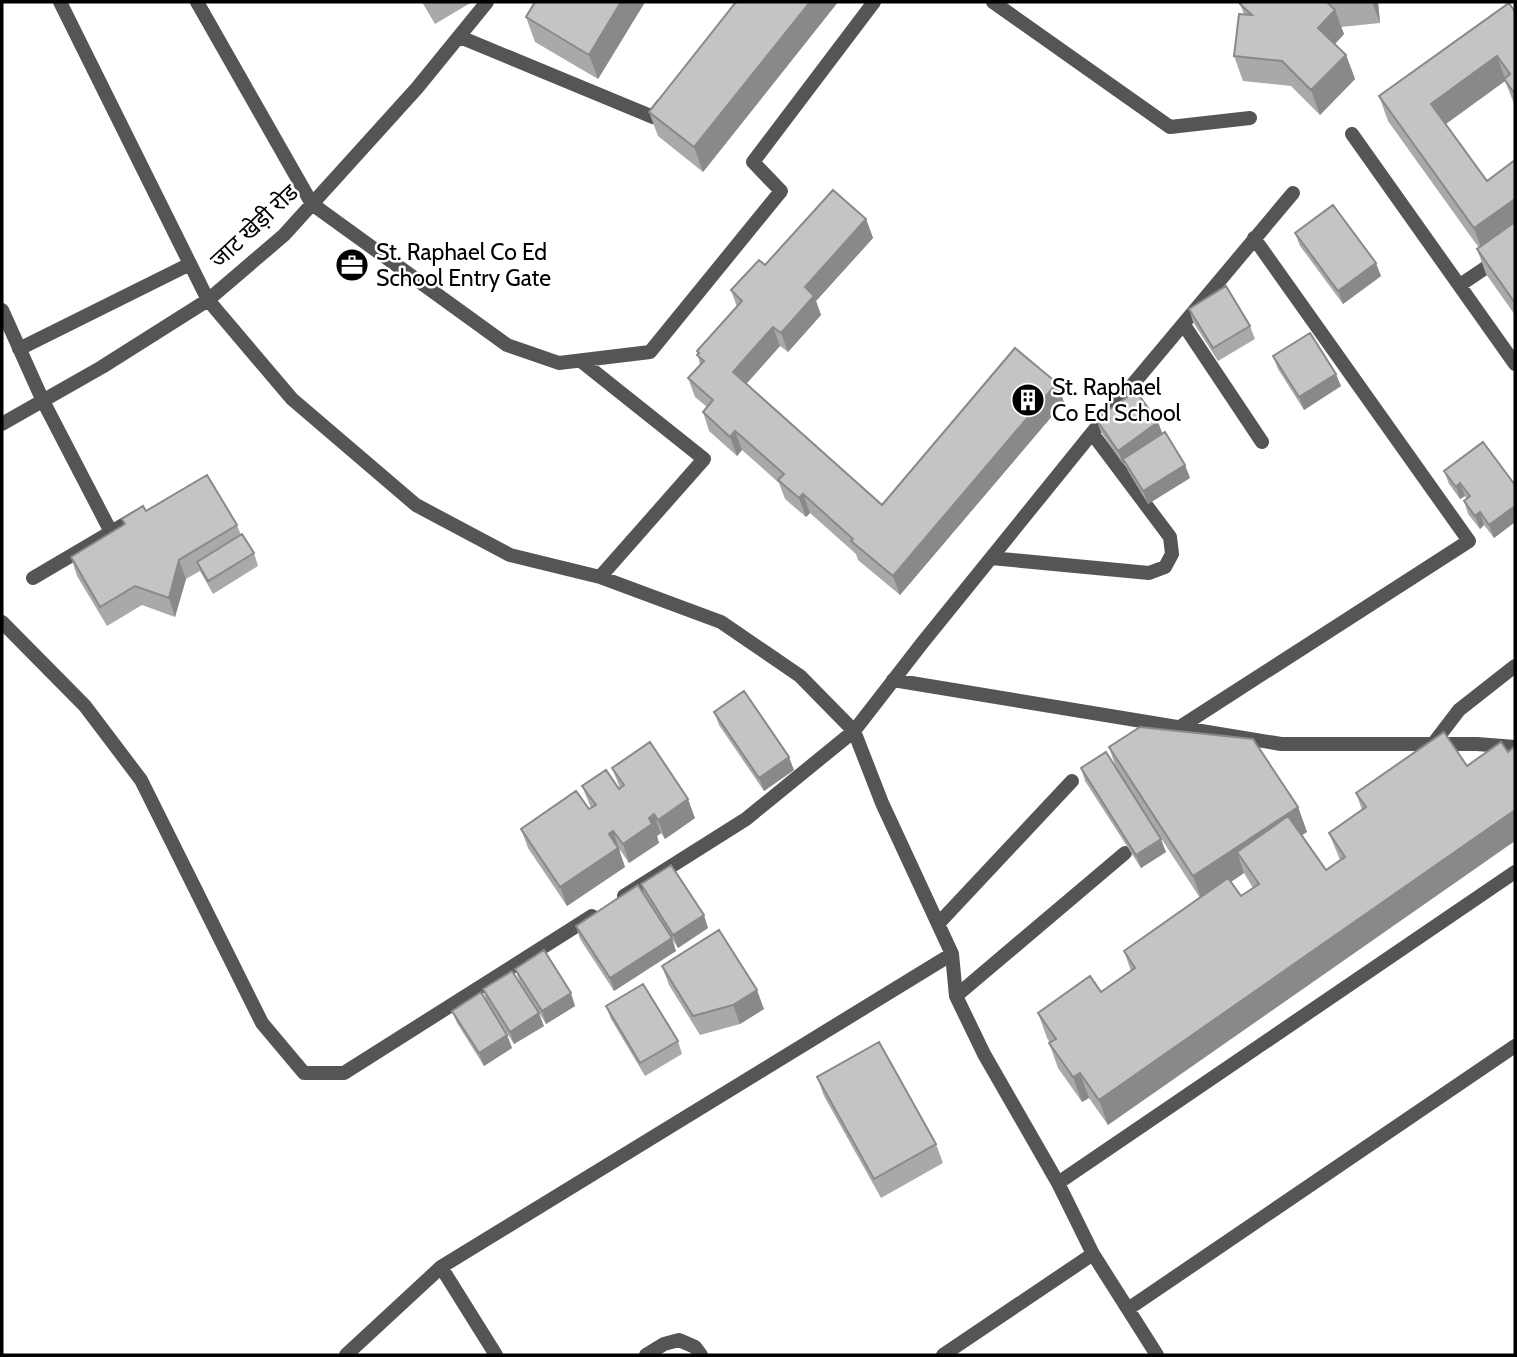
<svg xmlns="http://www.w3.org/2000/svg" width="1517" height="1357" font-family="Cabin,'Noto Sans Devanagari',sans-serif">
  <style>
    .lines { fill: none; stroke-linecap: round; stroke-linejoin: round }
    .lane { stroke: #555; stroke-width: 14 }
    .street { stroke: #555; stroke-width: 14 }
    .wall { fill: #a9a9a9; fill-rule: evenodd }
    .shaded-wall { fill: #898989 }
    .building { fill: #c4c4c4; stroke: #898989; stroke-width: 2 }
    .labels { text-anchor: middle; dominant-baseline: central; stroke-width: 5; stroke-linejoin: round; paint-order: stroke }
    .street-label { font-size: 23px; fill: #000; stroke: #fff }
    .poi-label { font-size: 23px; fill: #000; stroke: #fff; text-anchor: start }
  </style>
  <rect width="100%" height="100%" fill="#fff"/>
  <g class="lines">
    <path class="lane" d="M43,401L111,532
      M33,578L140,515"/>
    <path class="street" d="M60,2L208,300L292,399L416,505L510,555L600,577L721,622L800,676L854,731L882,803L952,954L956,996L984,1054L1058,1183L1093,1254L1157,1355
      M197,2L312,204L507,345L559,363L650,352L781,191L753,162L874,2
      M993,2L1170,127L1250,118
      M460,37L653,117L662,105
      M1352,134L1515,364
      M1460,285L1515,248
      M2,310L43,401
      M1184,325L1262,442
      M19,349L190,264
      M581,361L704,459L600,577
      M2,424L102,367L208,300L284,235L417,88L487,2
      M991,558L1149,573L1165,567L1172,554L1170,537L1092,433
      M2,622L85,706L141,780L262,1023L304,1073H344L592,916
      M893,680L1281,744H1477L1515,747
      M1180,727L1469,541L1254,238
      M1433,744L1459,710L1515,666
      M624,896L746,819L854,731L923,642L1092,433L1293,193
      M938,924L1072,781
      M956,996L1125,853
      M1058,1183L1515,872
      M1128,1309L1515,1046
      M346,1355L441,1267
      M496,1355L441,1267L952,954
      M646,1355L664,1344L679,1340L695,1347L701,1355
      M943,1355L1093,1254"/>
  </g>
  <path class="wall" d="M422,2H472L435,24Z
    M645,2L598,79L535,42L526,17Z
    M736,2H838L703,172L658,136L649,112Z
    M1242,2H1378L1380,23L1341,27L1344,34L1335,44L1346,55L1355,79L1320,115L1291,86L1243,81L1234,56L1244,14L1240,4Z
    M1515,12V106L1505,81L1446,124L1487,181L1515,160V315L1486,274L1477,249L1479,248L1388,121L1379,96Z
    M866,219L873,238L816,301L821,315L788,352L780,346L746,384L882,505L1064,402L900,595L858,560L856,554L810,513L806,517L785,499L779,483L742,450L737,456L709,431L703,412L707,407L695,397L688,378L700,365L697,351L737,307L731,290L765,265Z
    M1295,233L1381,276L1343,304L1300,246Z
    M1189,309L1250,326L1255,339L1218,361L1193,322Z
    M1273,356L1341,386L1304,410L1278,369Z
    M1096,419L1158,422L1162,434L1185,465L1190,478L1148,504L1128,471L1125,463L1123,464L1101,432Z
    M1444,471L1515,485V522L1494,538L1484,525L1480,529L1468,514L1464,501L1467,499L1465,496L1460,499L1449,484Z
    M146,511L237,525L241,535L254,553L258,566L213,594L200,571L186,579L175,617L142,605L107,626L77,576L71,557L124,525L122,519Z
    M714,712L794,770L764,791L719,725Z
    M1109,747L1298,807L1307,832L1302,835L1326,870L1340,860L1329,833L1362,810L1356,793L1467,766L1108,1125L1089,1098L1082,1102L1058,1068L1049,1043H1050L1047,1038L1038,1013L1101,992L1131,971L1124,951L1200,898L1157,832L1166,852L1141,868L1085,781L1081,768H1116ZM1244,873L1253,888L1241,896L1231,882Z
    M612,768L695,818L665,839L661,833L657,836L659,843L629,863L620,850L619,851L625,867L567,906L528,848L521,829L589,809L591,808L582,786L619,789L620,788Z
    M641,884L708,928L678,948L672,939L676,951L614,991L580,939L576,926L645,897Z
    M662,966L764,1009L740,1024L700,1035L669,985Z
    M515,969L575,1006L546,1024L520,982Z
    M483,989L544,1026L514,1044L487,1002Z
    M606,1006L678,1041L682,1054L645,1076L611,1019Z
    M452,1011L507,1035L512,1048L484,1066L457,1023Z
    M817,1077L936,1144L943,1163L881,1198L824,1096Z"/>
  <path class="shaded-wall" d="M621,2H645L598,79L589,55Z
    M810,2H838L703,172L694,147Z
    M1372,2H1378L1380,23Z
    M1335,10L1344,34L1327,53L1318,28Z
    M1346,55L1355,79L1320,115L1311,90Z
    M1497,56L1506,81L1504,79L1505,81L1440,128L1431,104Z
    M1515,199V230L1483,253L1474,228Z
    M866,219L873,238L816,301L821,315L788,352L781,333L805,287Z
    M1376,263L1381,276L1343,304L1338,291Z
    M773,327L780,346L740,391L733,372Z
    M1336,374L1341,386L1304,410L1299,397Z
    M1057,383L1064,402L900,595L893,576Z
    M1158,422L1163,435L1123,459L1125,463L1123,464L1118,451Z
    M735,431L742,450L737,456L730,437Z
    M1185,465L1190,478L1148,504L1143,491Z
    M1460,483L1465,496L1460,499L1456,487Z
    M803,494L810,513L806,517L799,498Z
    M1515,506V522L1494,538L1489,525Z
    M1480,512L1484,525L1480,529L1475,516Z
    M179,560L186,579L175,617L169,598Z
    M789,757L794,770L764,791L759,778Z
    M688,799L695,818L665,839L658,820Z
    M1298,807L1307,832L1249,870L1237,852L1244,873L1202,901L1193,876Z
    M1515,810V841L1108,1125L1099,1100Z
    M654,814L661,833L657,836L659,843L629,863L623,844L649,818Z
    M613,831L625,867L567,906L560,887L609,834Z
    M1161,839L1166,852L1141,868L1136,855Z
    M704,915L708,928L678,948L673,935Z
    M672,938L676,951L614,991L610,978Z
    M757,990L764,1009L740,1024L733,1005Z
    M571,993L575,1006L546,1024L542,1011Z
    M539,1013L544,1026L514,1044L510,1032Z
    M507,1035L512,1048L484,1066L479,1053Z
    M1080,1073L1089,1098L1082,1102L1073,1077Z"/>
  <path class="building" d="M535,2H621L589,55L526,17Z
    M736,2H810L694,147L649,112Z
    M1242,2H1334H1327L1335,10L1318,28L1346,55L1311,90L1282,61L1234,56L1239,14L1252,15L1240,4Z
    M1509,3L1515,12V94L1504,79L1510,74L1497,56L1431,104L1487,181L1515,160V199L1474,228L1379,96Z
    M833,190L866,219L805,287L814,296L781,333L773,327L733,372L882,505L1015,348L1057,383L893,576L851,541L853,539L803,494L799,498L778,480L784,474L735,431L730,437L703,412L713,400L688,378L704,361L697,355L699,353L697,351L742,301L731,290L759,260L765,265Z
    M1333,205L1376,263L1338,291L1295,233Z
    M1515,222V303L1477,249Z
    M1226,286L1250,326L1213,348L1189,309Z
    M1310,333L1336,374L1299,397L1273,356Z
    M1136,391L1158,422L1118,451L1096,419Z
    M1165,432L1185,465L1143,491L1123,459Z
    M1483,442L1515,485V506L1489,525L1480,512L1475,516L1464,501L1470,496L1460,483L1456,487L1444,471Z
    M207,475L237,525L179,560L169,598L135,586L100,607L71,557L125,524L122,519L143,506L146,511Z
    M242,534L254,553L208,581L197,562Z
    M744,691L789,757L759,778L714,712Z
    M1140,727L1253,739L1298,807L1193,876L1109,747Z
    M1444,732L1467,766L1501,742L1508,752L1515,746V810L1099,1100L1080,1073L1073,1077L1049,1043L1056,1039L1038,1013L1090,976L1101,992L1135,968L1124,951L1228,878L1241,896L1259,884L1237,852L1288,816L1326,870L1345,857L1329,833L1366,807L1356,793Z
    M650,742L688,799L658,820L654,814L649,818L652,824L623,844L613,831L609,834L618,848L560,887L521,829L576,791L589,809L596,805L582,786L606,770L619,789L624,785L612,768Z
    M1106,752L1161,839L1136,855L1081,768Z
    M671,865L704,915L673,935L641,884Z
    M638,885L672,938L610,978L576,926Z
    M719,930L757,990L733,1005L693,1016L662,966Z
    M544,950L571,993L542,1011L515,969Z
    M512,971L539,1013L510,1032L483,989Z
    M643,984L678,1041L640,1063L606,1006Z
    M481,992L507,1035L479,1053L452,1011Z
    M879,1042L936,1144L874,1179L817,1077Z"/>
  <defs>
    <symbol id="office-disc" viewBox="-11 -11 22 22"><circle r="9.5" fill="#000" stroke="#fff"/><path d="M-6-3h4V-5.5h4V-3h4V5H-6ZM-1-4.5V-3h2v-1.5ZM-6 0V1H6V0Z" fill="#fff"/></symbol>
    <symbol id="building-disc" viewBox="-11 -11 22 22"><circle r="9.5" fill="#000" stroke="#fff"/><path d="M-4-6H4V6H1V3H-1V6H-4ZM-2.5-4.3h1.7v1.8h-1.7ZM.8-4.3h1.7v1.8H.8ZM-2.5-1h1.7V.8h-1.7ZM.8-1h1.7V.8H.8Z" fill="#fff"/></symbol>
  </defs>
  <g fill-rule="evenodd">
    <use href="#office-disc" x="333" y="246" width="38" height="38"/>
    <use href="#building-disc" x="1009" y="381" width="38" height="38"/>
  </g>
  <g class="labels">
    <g class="street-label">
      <text transform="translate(254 226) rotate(-43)">जाट खेड़ी रोड</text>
    </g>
    <g class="poi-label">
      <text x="376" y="252">St. Raphael Co Ed<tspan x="376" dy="26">School Entry Gate</tspan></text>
      <text x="1052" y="387">St. Raphael<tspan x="1052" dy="26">Co Ed School</tspan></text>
    </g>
  </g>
  <rect width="1517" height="1357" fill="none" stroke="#000000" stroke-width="7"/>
</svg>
